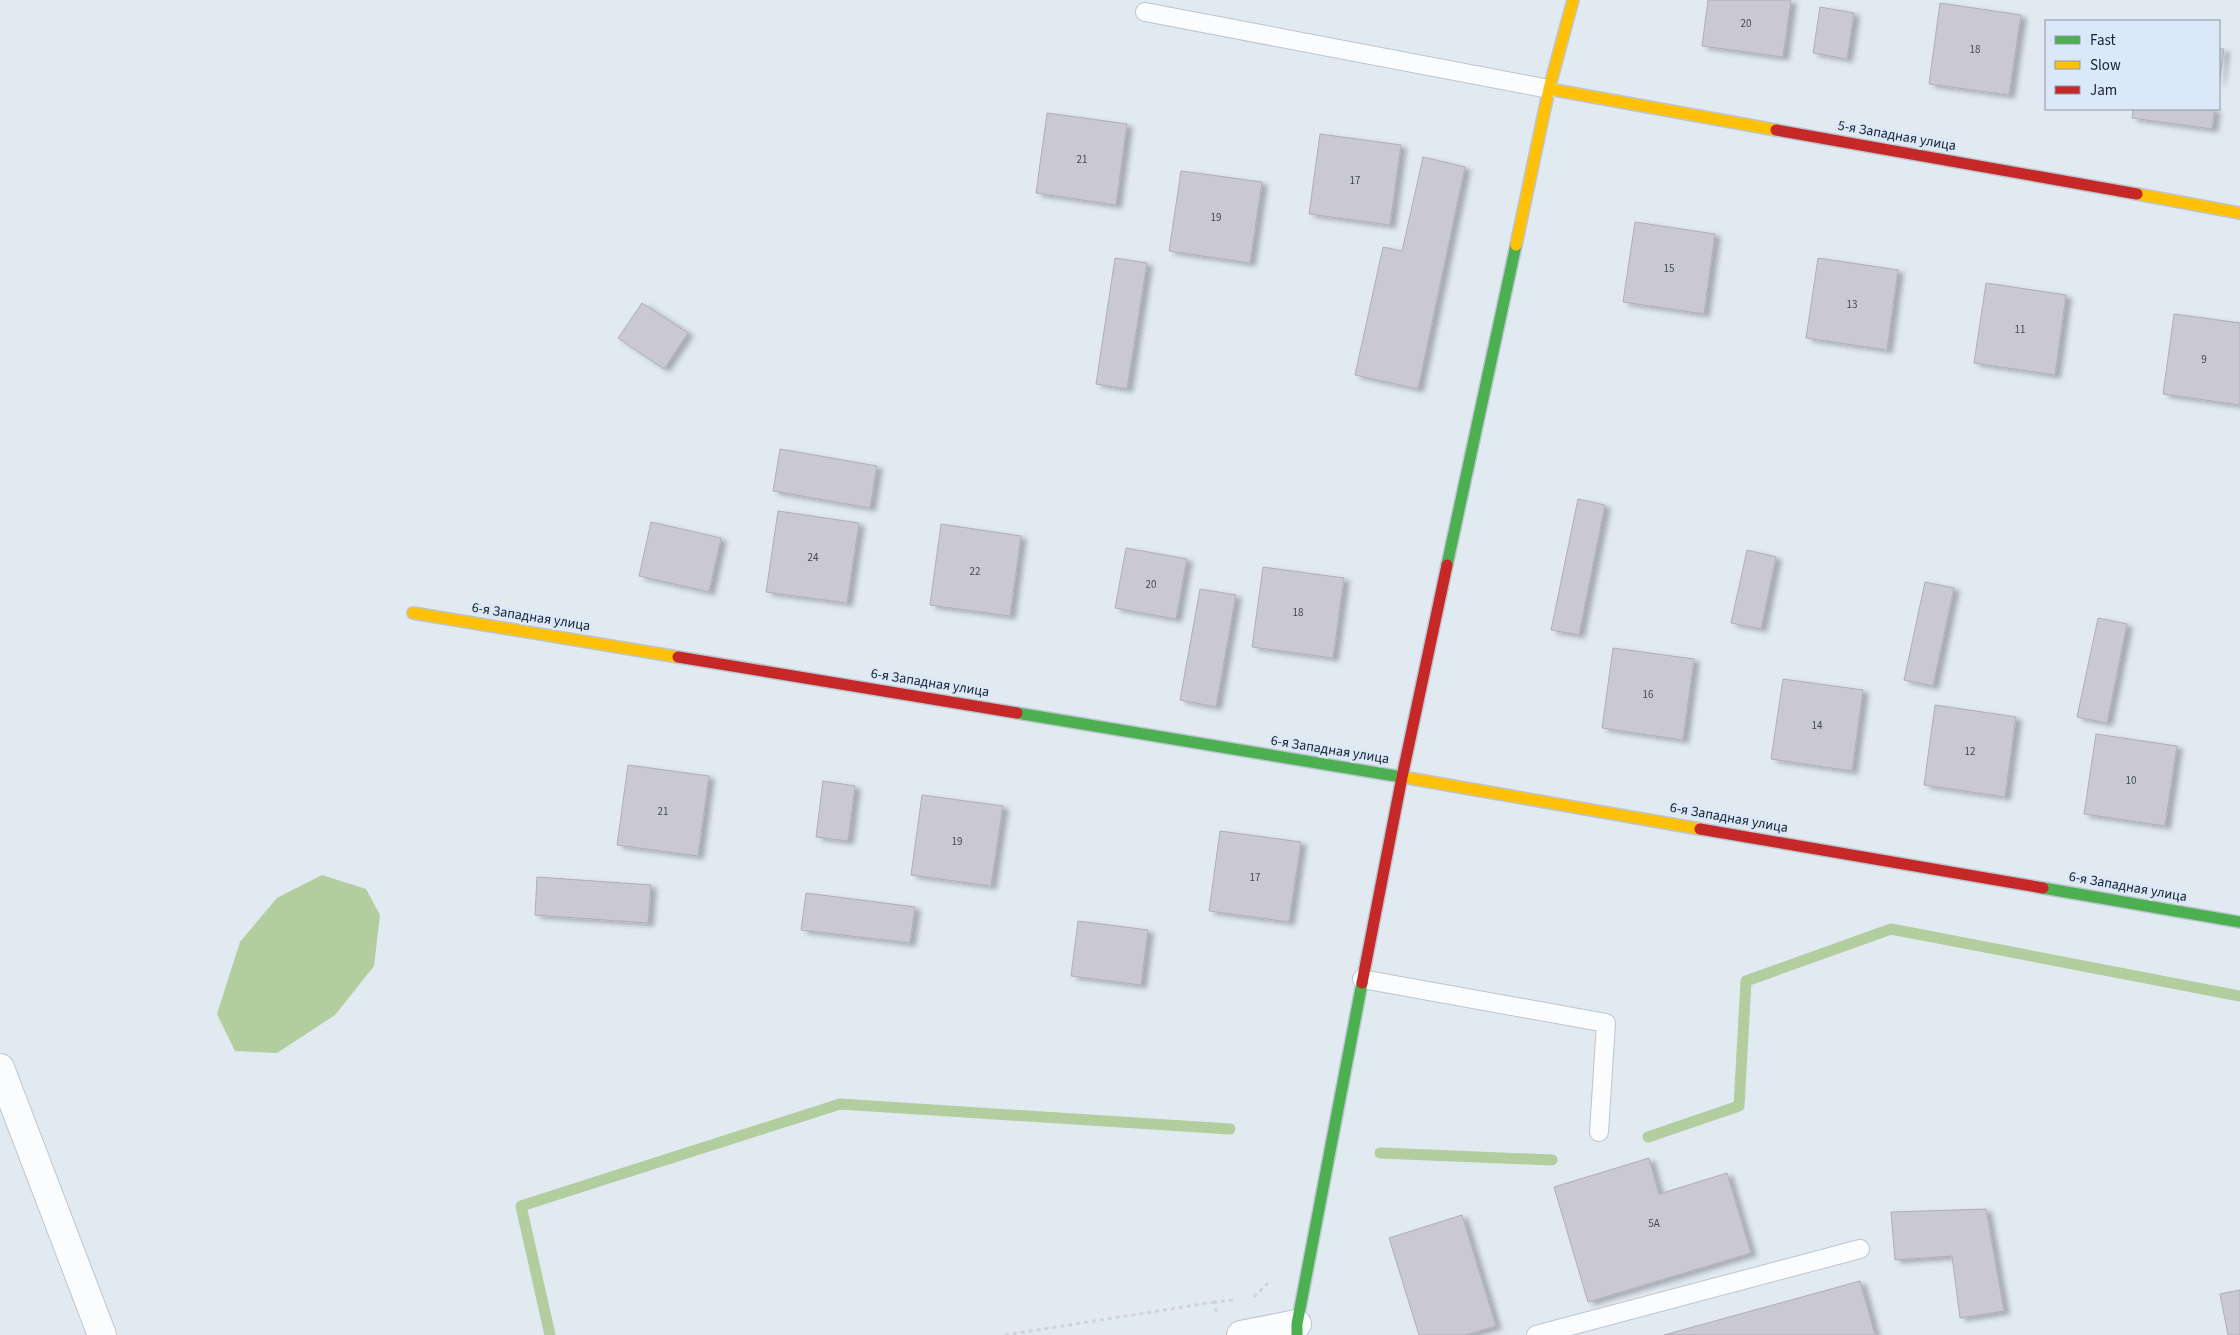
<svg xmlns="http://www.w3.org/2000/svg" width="2240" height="1335" font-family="'Source Sans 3',sans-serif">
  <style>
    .water { fill: #b2cd9e }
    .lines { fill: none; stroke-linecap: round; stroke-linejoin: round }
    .stream { stroke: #b2cd9e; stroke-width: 11 }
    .building { fill: #c9c8d3; stroke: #aeaeb9; filter: url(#shadow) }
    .lane-casing { stroke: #bcc6d1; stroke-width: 20 }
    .street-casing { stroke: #bcc6d1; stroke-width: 30 }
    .fast-casing { stroke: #bcc6d1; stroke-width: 14 }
    .slow-casing { stroke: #bcc6d1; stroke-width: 14 }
    .jam-casing { stroke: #bcc6d1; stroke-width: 14 }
    .path { stroke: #d1d4d7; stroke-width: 3; stroke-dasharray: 4 4; stroke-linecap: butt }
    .lane { stroke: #fafcfd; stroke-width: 18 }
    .street { stroke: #fafcfd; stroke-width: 28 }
    .fast { stroke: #4caf50; stroke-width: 11 }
    .slow { stroke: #ffc107; stroke-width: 11 }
    .jam { stroke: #c62828; stroke-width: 11 }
    .labels { text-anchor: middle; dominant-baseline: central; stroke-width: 5; stroke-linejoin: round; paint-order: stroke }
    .number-label { font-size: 11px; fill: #414b58 }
    .street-label { font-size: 14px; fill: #14212f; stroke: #dbe8f7 }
  </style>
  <defs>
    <filter id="shadow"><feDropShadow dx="5.5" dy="3" stdDeviation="2.5" flood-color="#0004"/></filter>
  </defs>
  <rect width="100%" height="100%" fill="#e1e9f1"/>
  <path class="water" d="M322,875L366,889L380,915L374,966L335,1015L277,1053L235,1051L217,1014L240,942L277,898Z"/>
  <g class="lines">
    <path class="stream" d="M1648,1137L1739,1106L1746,981L1891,929L2240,996
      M1380,1153L1552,1160
      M550,1335L521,1206L840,1104L1230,1129"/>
  </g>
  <path class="building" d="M1708,0H1791L1783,57L1702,46Z
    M1940,3L2021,15L2009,95L1929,84Z
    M1820,7L1854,13L1847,59L1813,53Z
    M2219,49H2224L2219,84Z
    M2133,109H2215L2212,129L2132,118Z
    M1047,113L1127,124L1116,205L1036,193Z
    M1320,134L1401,145L1390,225L1309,214Z
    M1423,157L1465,167L1418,389L1355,375L1383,247L1402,251Z
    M1181,171L1262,182L1250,263L1169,251Z
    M1635,222L1715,234L1704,314L1623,302Z
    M1115,258L1147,263L1127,389L1096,384Z
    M1818,258L1898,270L1887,350L1806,338Z
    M1986,283L2066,295L2055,375L1974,363Z
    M642,303L688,333L664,369L618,338Z
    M2174,314L2240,323V405L2163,394Z
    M780,449L877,466L870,508L773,491Z
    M1578,499L1605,505L1579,635L1551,630Z
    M778,511L859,523L847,603L766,592Z
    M651,522L721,538L709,592L639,576Z
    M941,524L1021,536L1010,616L930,605Z
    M1126,548L1187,559L1176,619L1115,608Z
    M1747,550L1776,557L1761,629L1731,623Z
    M1263,567L1344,578L1333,658L1252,647Z
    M1925,582L1954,588L1933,686L1904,680Z
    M1200,589L1236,595L1216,707L1180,700Z
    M2098,618L2127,624L2107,723L2077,717Z
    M1613,648L1694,659L1683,740L1602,728Z
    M1783,679L1863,690L1852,771L1771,759Z
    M1935,705L2016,717L2005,797L1924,785Z
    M2096,734L2177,746L2165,826L2084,814Z
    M628,765L709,776L698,856L617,845Z
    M823,781L855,786L848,841L816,837Z
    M922,795L1003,806L991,886L911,875Z
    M1220,831L1301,842L1289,922L1209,911Z
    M537,877L651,885L648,923L535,915Z
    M806,893L915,907L910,943L801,930Z
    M1078,921L1148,930L1141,985L1071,976Z
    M1649,1158L1659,1194L1727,1173L1751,1253L1588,1302L1554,1187Z
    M1986,1209L2004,1311L1960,1318L1952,1256L1895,1260L1891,1212Z
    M1462,1215L1496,1326L1466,1335H1419L1389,1238Z
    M1860,1281L1875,1335H1664Z
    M2240,1290V1335H2228L2220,1294Z"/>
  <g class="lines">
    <defs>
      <path id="lane" d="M1145,12L1549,89
        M1362,979L1606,1023L1599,1132
        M1536,1335L1860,1249"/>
      <path id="street" d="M0,1068L102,1335
        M1241,1335L1297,1324"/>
      <path id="fast" d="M1447,565L1516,245
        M1017,713L1402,777
        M2043,888L2240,922
        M1297,1335V1324L1362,983"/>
      <path id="slow" d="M1549,89L1776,130
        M2137,194L2240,213
        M1516,245L1549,89L1573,0
        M413,613L678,657
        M1402,777L1700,829"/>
      <path id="jam" d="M1776,130L2137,194
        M678,657L1017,713
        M1700,829L2043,888
        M1362,983L1402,777L1447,565"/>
    </defs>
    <use href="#lane" class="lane-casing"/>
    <use href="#street" class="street-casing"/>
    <use href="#fast" class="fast-casing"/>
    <use href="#slow" class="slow-casing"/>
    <use href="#jam" class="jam-casing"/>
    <path class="path" d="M1254,1297L1269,1282
      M1216,1312L1215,1302L1233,1300
      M1005,1335L1215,1302"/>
    <use href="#lane" class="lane"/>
    <use href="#street" class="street"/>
    <use href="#fast" class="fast"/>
    <use href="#slow" class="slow"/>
    <use href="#jam" class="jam"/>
  </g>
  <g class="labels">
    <g class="number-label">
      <text x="1746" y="23">20</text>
      <text x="1975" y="49">18</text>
      <text x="1082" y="159">21</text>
      <text x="1355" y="180">17</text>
      <text x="1216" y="217">19</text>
      <text x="1669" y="268">15</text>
      <text x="1852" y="304">13</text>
      <text x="2020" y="329">11</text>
      <text x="2204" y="359">9</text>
      <text x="813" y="557">24</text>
      <text x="975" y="571">22</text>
      <text x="1151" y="584">20</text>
      <text x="1298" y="612">18</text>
      <text x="1648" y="694">16</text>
      <text x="1817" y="725">14</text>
      <text x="1970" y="751">12</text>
      <text x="2131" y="780">10</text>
      <text x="663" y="811">21</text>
      <text x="957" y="841">19</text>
      <text x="1255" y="877">17</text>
      <text x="1654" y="1223">5А</text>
    </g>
    <g class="street-label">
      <text transform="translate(1897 136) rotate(10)">5-я Западная улица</text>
      <text transform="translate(531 617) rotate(9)">6-я Западная улица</text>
      <text transform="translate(930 683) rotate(9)">6-я Западная улица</text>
      <text transform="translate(1330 750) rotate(9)">6-я Западная улица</text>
      <text transform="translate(1729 818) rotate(10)">6-я Западная улица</text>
      <text transform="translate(2128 887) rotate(10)">6-я Западная улица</text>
    </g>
  </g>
  <rect x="2045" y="20" width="175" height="90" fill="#dbe8f7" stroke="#8b98a7"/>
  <rect x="2055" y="36" width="25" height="8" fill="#4caf50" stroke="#8b98a7"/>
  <text x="2090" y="45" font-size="15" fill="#14212f">Fast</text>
  <rect x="2055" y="61" width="25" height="8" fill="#ffc107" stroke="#8b98a7"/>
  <text x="2090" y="70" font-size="15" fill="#14212f">Slow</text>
  <rect x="2055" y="86" width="25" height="8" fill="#c62828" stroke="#8b98a7"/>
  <text x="2090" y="95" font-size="15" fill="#14212f">Jam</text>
</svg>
